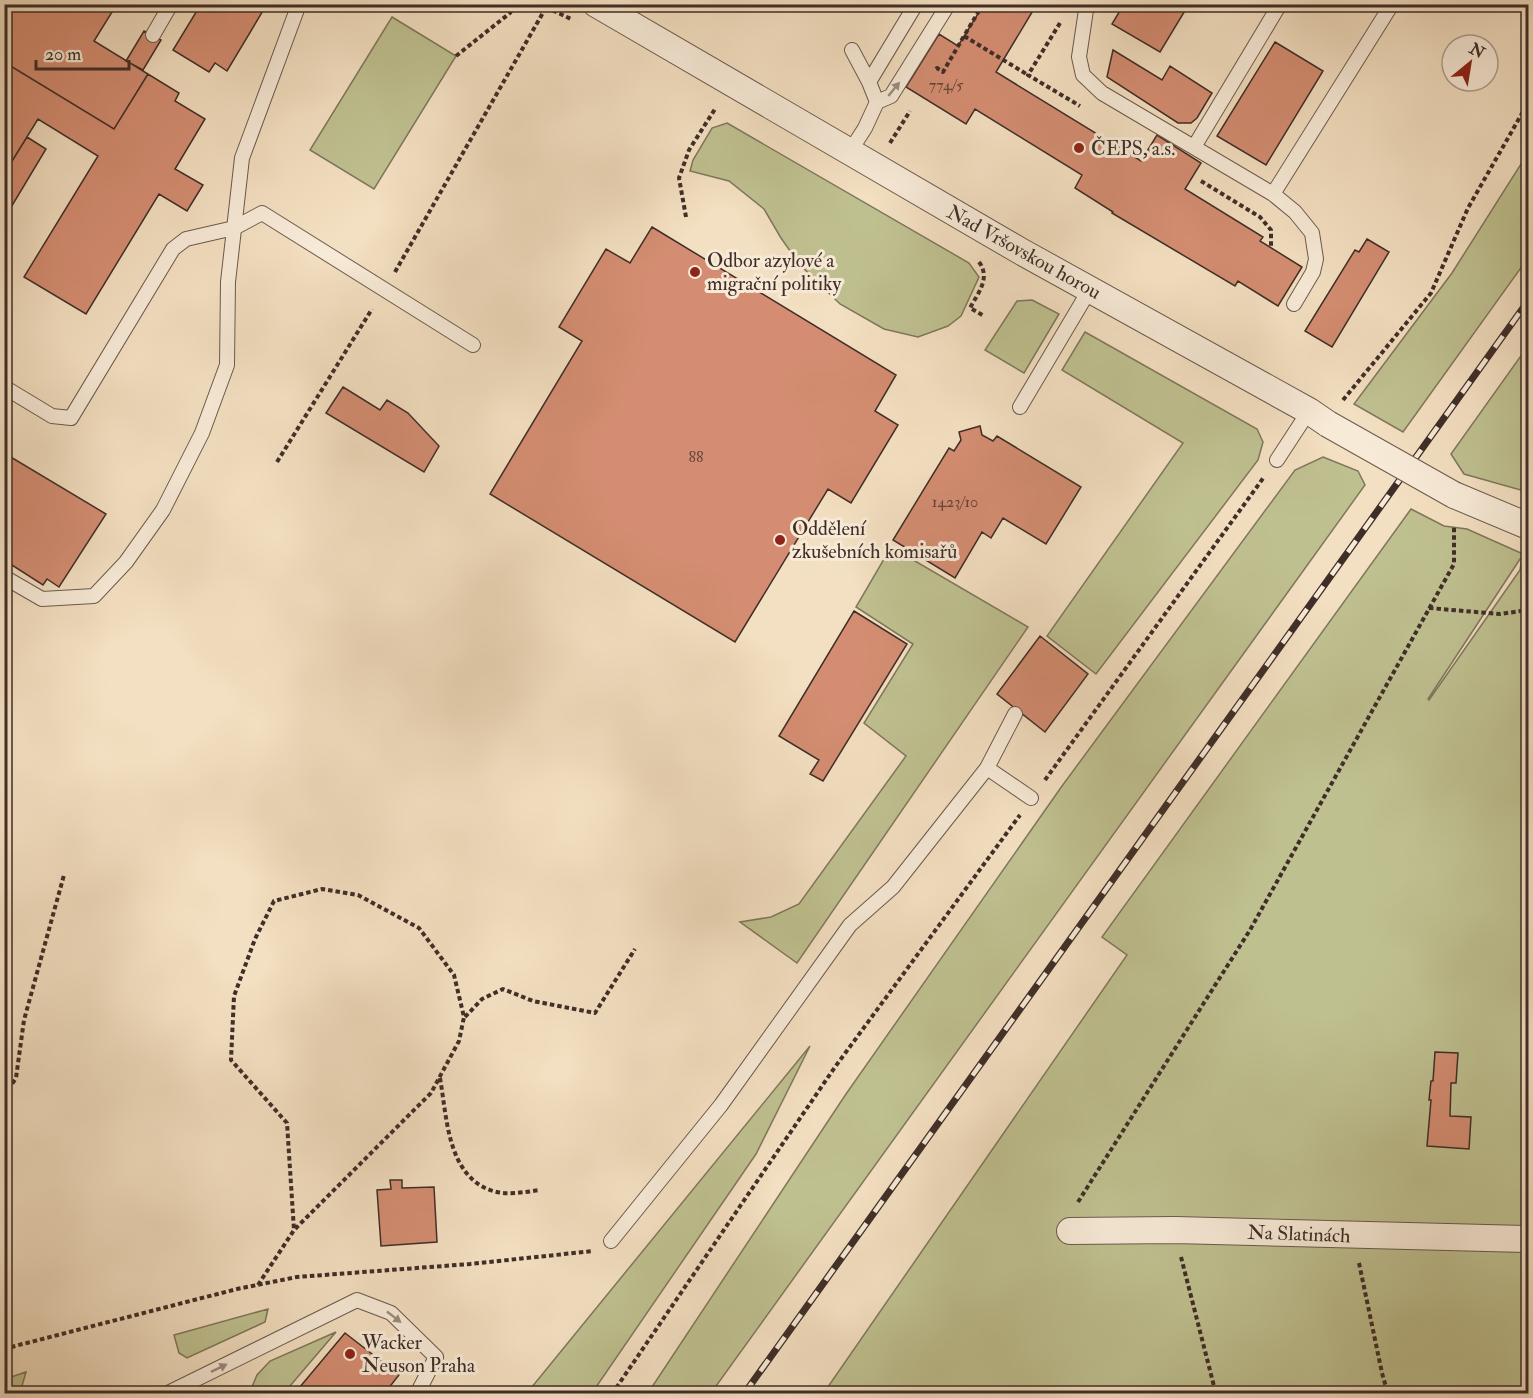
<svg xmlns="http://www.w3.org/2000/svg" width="1533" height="1398" font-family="'IM FELL Double Pica',serif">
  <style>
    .green { fill: #bfc090; stroke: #7f775c; stroke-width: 1.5; fill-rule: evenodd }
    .building { fill: #d48d72; stroke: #3f2e28; stroke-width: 1.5 }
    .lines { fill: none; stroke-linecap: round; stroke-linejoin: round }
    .service-casing { stroke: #6c5a4e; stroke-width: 16 }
    .minor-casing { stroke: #6c5a4e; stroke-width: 28 }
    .path { stroke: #3f2e28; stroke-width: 4; stroke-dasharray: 4.5 3; stroke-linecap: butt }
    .service { stroke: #f7ead7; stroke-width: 14 }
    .minor { stroke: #f7ead7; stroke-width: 26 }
    .rail-casing { stroke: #3f2e28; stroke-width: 7 }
    .rail { stroke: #f7ead7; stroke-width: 4.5; stroke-dasharray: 14; stroke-linecap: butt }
    .minor-bridge-casing { stroke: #6c5a4e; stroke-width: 28; stroke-linecap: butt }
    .minor-bridge { stroke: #f7ead7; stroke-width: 26 }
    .oneway { fill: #9b8c80 }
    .poi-dot { fill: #8f2418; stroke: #f7ead7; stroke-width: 2 }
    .labels { text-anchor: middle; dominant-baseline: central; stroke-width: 6; stroke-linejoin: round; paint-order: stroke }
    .number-label { font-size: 16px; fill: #64463a }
    .poi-label { font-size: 20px; fill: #3f2e28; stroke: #f7ead7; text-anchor: start }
    .street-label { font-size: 20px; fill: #3f2e28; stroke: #f7ead7 }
  </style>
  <rect width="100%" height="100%" fill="#f3dfc1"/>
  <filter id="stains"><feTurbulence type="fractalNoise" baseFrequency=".00333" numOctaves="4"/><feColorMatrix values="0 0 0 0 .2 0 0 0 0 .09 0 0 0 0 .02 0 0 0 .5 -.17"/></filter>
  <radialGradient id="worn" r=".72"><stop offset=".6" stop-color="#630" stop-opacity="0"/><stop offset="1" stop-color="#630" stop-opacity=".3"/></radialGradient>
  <path class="green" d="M392,17L456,56L374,189L310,150Z
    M727,123L969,263L979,277L961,316L948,326L918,337L884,329L840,304L800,265L781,238L764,209L729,181L690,171L693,160L712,128Z
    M1528,153V258L1403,432L1354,404L1452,273Z
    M1032,300L1059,314L1024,373L985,350L1017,301Z
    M1085,332L1257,429L1263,442L1258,460L1096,674L1047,636L1183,443L1062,370Z
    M1528,346V492L1464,474L1451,454Z
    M1323,457L1358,471L1365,485L711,1393H648L846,1094L1062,786L1295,470Z
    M1411,509L1444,526L1467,529L1523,554L1528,547V1393L823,1394L1127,955L1102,937ZM1522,556L1520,570L1429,700L1428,699Z
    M891,547L1028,627L797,963L740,922L771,917L799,904L906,756L864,723L913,644L856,607Z
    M810,1046L756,1154L592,1393H527Z
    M268,1309L265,1322L187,1358L179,1353L174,1335Z
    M336,1332L284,1393H252L251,1389L257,1375L270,1361Z
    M26,1372L20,1393H5V1379Z"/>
  <path class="building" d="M4,4H117L94,41L148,74L114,129L4,62Z
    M201,4H267L227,71L215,63L209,72L173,50Z
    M984,4H1037L996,72L1141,161L1157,135L1201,163L1185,189L1263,237L1260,241L1302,267L1278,306L1238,281L1235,286L1112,213L1113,212L1075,188L1082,175L975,109L966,124L906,87L939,34L958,46Z
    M1124,4H1189L1160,52L1112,24Z
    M144,31L161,40L143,70L126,61Z
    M1275,42L1323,71L1266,165L1217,136Z
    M1113,50L1162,80L1170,66L1212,93L1197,118L1191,123H1178L1107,77Z
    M4,62L114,129L148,74L179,93L175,101L205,119L175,169L203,185L187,211L159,194L86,314L24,277L98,156L38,119L4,174Z
    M27,137L46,149L4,219V174Z
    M652,227L896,375L875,411L898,425L851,503L828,489L735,642L490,494L582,341L559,327L606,249L630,263Z
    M1367,239L1389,252L1332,347L1305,331L1355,250L1359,252Z
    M343,387L380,410L387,400L408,413L439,446L424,472L326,413Z
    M980,426L982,435L993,441L997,436L1081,487L1046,544L1003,518L991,538L982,532L955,578L893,540L949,448L954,451L961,440L959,432Z
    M4,453L106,514L59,587L47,579L43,585L4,560Z
    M854,611L907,644L823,781L810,774L819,760L779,736Z
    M1040,636L1088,674L1045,732L997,694Z
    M1435,1052L1458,1053L1456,1083H1451L1450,1116L1471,1117L1469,1149L1427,1146L1431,1100H1429L1431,1081H1433Z
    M390,1180H402V1188L434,1187L437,1242L381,1246L377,1190L391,1189Z
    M345,1333L399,1375L384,1394H294Z"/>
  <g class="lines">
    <defs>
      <path id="service" d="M1085,4L1086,10L1079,57L1083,75L1102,93L1273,194L1295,212L1312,233L1316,259L1313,272L1294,304
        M153,35L171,4
        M852,50L869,82L877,102
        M869,82L916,4
        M1194,147L1280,4
        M849,153L865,128L877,102L891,96L946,8L945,4
        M1273,194L1392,4
        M4,387L52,416L71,418L173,249L186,239L234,228L262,213L473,345
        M1020,407L1090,289
        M1277,460L1309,411
        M4,577L42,599L94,596L126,562L163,510L202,433L227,365L228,282L242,158L299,4
        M987,768L1031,798
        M611,1241L721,1105L850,925L893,887L987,768L1015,714
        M166,1394L357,1300L391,1313L436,1357L417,1394"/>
      <path id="minor" d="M596,4L1022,252L1309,411L1328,424
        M1454,495L1528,526
        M1070,1231L1175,1230L1528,1239"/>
    </defs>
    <use href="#service" class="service-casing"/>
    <use href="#minor" class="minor-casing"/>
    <path class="path" d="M539,4L571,19
      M983,4L964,36L1028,75
      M1060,23L1028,75L1080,106
      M456,56L510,13L515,4
      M936,69L937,68L943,72L964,36
      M890,143L910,111
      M1201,181L1260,217L1271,230V246
      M686,217L679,178L689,150L715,109
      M979,262C991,278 978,293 970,308L984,316
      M395,272L548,4
      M1343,400L1431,293L1468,208L1528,103
      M277,462L372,309
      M1429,608L1500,614L1528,610
      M1045,780L1264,477
      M465,1017L482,999L503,989L533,1001L595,1013L635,949
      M440,1078C447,1117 447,1174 490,1190C505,1196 525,1192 540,1190
      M4,1096L16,1078L24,1020L64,875
      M1078,1202L1250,930L1454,564V527
      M1181,1257L1216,1394
      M1359,1263L1382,1373L1388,1394
      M258,1285L294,1230L431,1093L459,1041L464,1017L454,975L419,928L358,895L322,889L274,901L255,939L234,996L231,1060L287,1123L294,1230
      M4,1350L15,1346L237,1289L297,1277L470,1264L593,1251
      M612,1394L835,1067L1020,815"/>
    <use href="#service" class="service"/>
    <use href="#minor" class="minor"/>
    <defs>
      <path id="rail" d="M744,1394L1528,301"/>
    </defs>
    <use href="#rail" class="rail-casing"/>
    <use href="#rail" class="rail"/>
    <defs>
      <path id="minor-bridge" d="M1328,424L1454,495"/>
    </defs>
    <use href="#minor-bridge" class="minor-bridge-casing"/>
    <use href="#minor-bridge" class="minor-bridge"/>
  </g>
  <defs><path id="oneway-solid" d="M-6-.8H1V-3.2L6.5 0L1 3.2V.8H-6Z" transform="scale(1.5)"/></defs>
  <g class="oneway">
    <use href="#oneway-solid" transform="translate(894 89) rotate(-51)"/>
    <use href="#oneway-solid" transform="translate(394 1317) rotate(38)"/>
    <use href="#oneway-solid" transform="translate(219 1368) rotate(-26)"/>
  </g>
  <g class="poi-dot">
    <circle cx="1079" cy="148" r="6"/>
    <circle cx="695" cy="272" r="6"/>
    <circle cx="780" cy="540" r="6"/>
    <circle cx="350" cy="1354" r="6"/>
  </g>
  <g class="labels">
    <g class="number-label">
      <text x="946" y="85">774/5</text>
      <text x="696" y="457">88</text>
      <text x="955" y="502">1423/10</text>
    </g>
    <g class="poi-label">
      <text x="1091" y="148">ČEPS, a.s.</text>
      <text x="707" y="260">Odbor azylové a<tspan x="707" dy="23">migrační politiky</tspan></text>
      <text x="792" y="528">Oddělení<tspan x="792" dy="23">zkušebních komisařů</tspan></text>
      <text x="362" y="1342">Wacker<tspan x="362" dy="23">Neuson Praha</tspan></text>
    </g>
    <g class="street-label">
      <text transform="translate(1024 252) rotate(29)">Nad Vršovskou horou</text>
      <text transform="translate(1299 1234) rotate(2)">Na Slatinách</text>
    </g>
  </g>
  <rect width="1533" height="1398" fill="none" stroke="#f3dfc1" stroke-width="24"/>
  <rect x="6" y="6" width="1521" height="1386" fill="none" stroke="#3f2e28" stroke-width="3"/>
  <rect x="12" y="12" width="1509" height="1374" fill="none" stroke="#3f2e28" stroke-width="1.5"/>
  <g transform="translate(1470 63) rotate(30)"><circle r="28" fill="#f7ead7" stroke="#ad9f91" stroke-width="1.5"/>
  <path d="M0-4.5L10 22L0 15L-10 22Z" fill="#8f2418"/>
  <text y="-9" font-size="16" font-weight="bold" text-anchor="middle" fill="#3f2e28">N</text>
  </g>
  <path d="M36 60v9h93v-9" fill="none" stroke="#3f2e28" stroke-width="3"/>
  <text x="45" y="60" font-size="18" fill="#3f2e28" stroke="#f7ead7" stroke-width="4.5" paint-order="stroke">20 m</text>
  <rect width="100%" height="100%" filter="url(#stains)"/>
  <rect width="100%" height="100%" fill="url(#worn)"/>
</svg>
